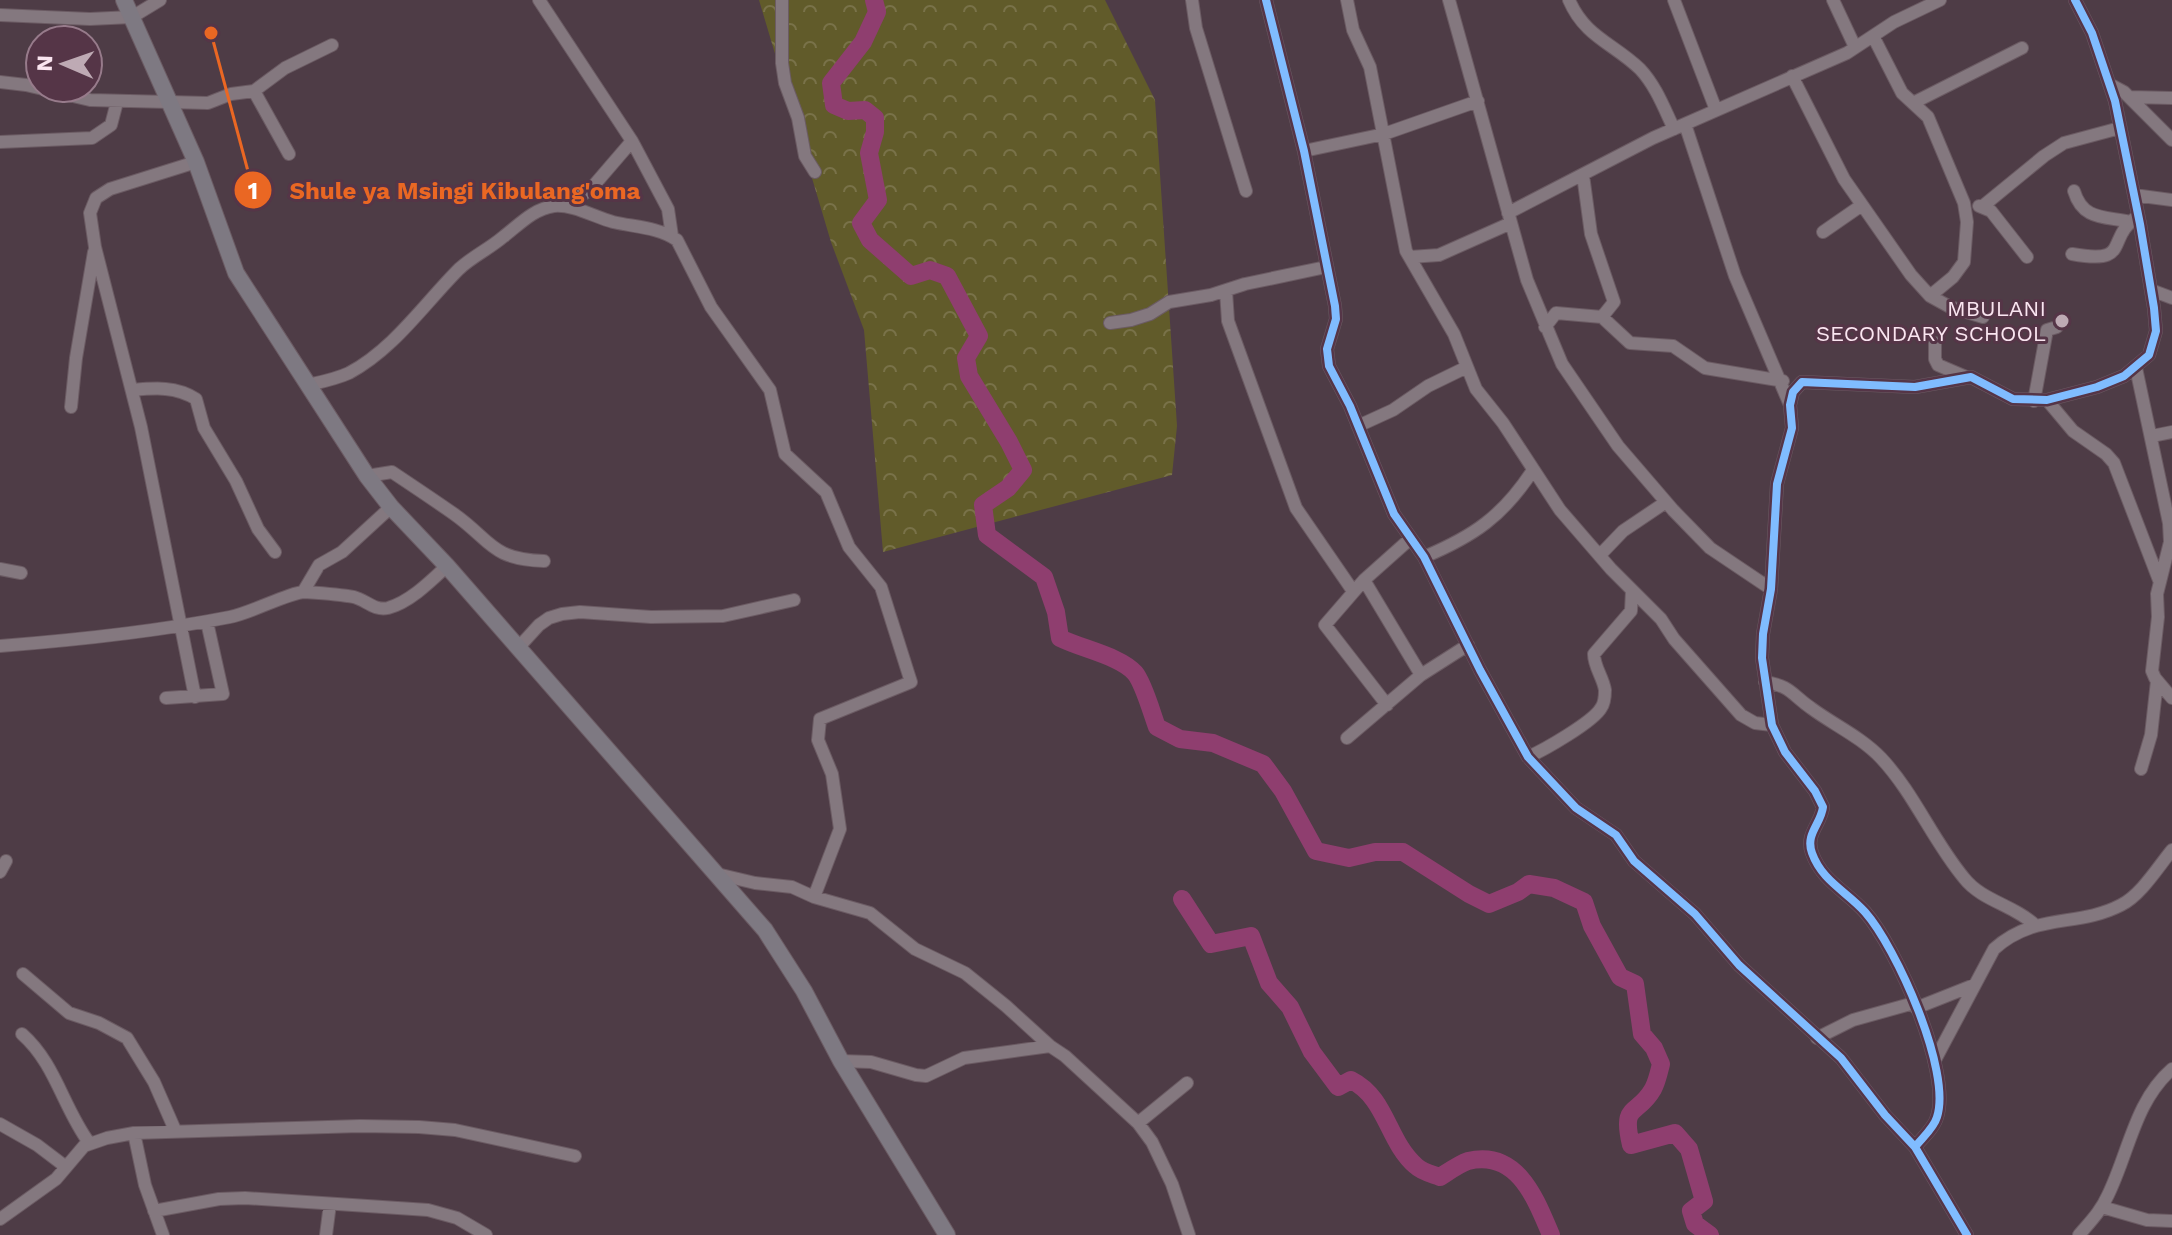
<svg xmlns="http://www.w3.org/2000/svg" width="2172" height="1235" font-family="'Work Sans',sans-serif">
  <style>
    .forest { fill: url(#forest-crowns) }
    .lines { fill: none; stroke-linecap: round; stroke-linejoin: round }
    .river { stroke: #8f3e6f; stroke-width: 18 }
    .minor-casing { stroke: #6b5b63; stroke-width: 14 }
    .major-casing { stroke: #6b5b63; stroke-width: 18 }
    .minor { stroke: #84787f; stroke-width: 12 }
    .major { stroke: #7e7982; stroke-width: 16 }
    .cycleway-casing { stroke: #553547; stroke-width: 13 }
    .cycleway { stroke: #80bcff; stroke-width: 8 }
    .poi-dot { fill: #beaab4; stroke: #553547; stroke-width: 3 }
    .labels { text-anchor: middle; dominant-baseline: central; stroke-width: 6; stroke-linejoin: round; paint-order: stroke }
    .poi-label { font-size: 22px; fill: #fae5f0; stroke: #553547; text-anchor: end }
    .leader { fill: none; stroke: #ea6723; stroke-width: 3 }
    .callout-dot { fill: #ea6723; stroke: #553547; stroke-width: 3 }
    .mark-label { font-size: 24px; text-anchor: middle; font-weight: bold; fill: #fff }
    .callout-label { font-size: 24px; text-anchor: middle; font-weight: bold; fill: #ea6723; stroke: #553547; stroke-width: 6; stroke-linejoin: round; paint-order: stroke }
  </style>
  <defs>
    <pattern id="forest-crowns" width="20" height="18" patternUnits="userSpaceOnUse" patternTransform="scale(2)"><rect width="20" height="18" fill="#615b2a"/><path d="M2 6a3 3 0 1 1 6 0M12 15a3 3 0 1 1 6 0" fill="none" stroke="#797249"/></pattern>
  </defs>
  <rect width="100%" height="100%" fill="#4e3c46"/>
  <path class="forest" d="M759,0H1105L1155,100L1177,426L1172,475L883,552L864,330L831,242Z"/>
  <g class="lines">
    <path class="river" d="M874,0L877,12L863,42L831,83L834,105L848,111L865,110L875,118V132L869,153L878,200L861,223L870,240L911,276L930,270L947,276L979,336L966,358L969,376L1009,442L1023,470L1008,488L983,505L987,535L1044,577L1056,612L1060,638C1082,649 1120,656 1135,673C1144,684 1152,714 1157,727L1180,739L1213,743L1263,764L1283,791L1316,851L1349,858L1375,852H1403L1469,894L1489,904L1518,892L1529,884L1554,888L1584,902L1592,926L1620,977L1635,984L1642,1034L1654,1048L1661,1064C1659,1072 1657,1082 1653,1089C1637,1117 1621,1102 1631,1145L1675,1133L1689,1149L1704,1201L1691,1211L1695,1224L1710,1235
      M1182,899L1211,944L1251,936L1269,983L1290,1007L1312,1052L1338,1087L1351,1080C1387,1098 1387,1141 1416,1166C1422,1172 1432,1174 1440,1177C1448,1172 1459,1164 1468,1161C1518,1149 1536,1200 1551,1235"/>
    <defs>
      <path id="minor" d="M539,0L632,141L668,209L672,236
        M782,0V63L785,83L798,118L805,156L815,172
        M1192,0L1196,28L1246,191
        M1266,0L1304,151L1335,306L1336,319L1327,349L1329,366L1350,406L1394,514L1424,557L1480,670L1528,757L1576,808L1616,835L1634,861L1695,914L1739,965L1841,1058L1885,1115L1915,1147L1967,1235
        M1347,0L1353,30L1370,67L1406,251L1454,334L1476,389L1503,423L1560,510L1611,569L1661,619L1674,639L1741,715L1755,723L1772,725
        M1449,0L1527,280L1562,364L1618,446L1673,510L1710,548L1771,589
        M1569,0C1585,37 1613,43 1640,69C1656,86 1664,108 1674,129
        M1674,0L1716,110
        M1833,0L1855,47
        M0,15L90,19L132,17L160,0
        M1873,36L1902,93L1928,117L1964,203L1967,222L1964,262L1953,277L1930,296
        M1792,76L1844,179L1911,275L1930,296L1950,307L1983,317
        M0,82L26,85L90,100L208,103L231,94L254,91L285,68L332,45
        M2111,85L2124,92L2172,140
        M254,91L289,154
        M2130,97L2172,98
        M1913,103L2022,48
        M1685,124L1735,276L1790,405
        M0,142L92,138L111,125L117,102
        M1304,151L1384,134L1478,101
        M1583,175L1591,234L1614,302L1602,317
        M2074,191C2083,221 2105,216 2131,222
        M2134,195L2172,200
        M560,206L589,191L632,141
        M1979,206L1991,211L2027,257
        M1983,206L2044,156L2064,143L2120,128
        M1508,213L1653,138L1847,53L1894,22L1940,0
        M1823,232L1862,205
        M2072,254C2133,265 2104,239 2138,216
        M1410,257L1439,255L1511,223
        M2151,290L2172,298
        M1226,291L1228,321L1296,508L1353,591
        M1110,323L1131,320L1150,314L1169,302L1211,295L1245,284L1326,267
        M1545,327L1556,313L1602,317L1630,343L1673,346L1705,368L1783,381
        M1935,343V359L1938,365L1966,377
        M2136,368L2169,523L2170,542L2157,594L2158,617L2152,671L2155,678L2172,698
        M308,385C321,382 336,379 349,373C394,349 424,304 459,269C473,256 489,249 503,237C519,225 533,209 554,206C572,204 595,217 613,222C634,227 658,227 677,240L711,307L770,390L785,454L826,492L849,547L881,587L911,682L820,719L818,740L832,774L840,829L814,897
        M132,390C155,388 176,386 196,399L204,428L236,481L258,529L275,552
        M2047,400L2073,431L2106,454L2114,463L2159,580
        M2034,401L2047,330L2057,327
        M71,407L76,358L94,252
        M1358,426L1393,410L1428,386L1467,367
        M2152,436L2172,432
        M367,476L392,472C413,486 434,500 454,514C492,541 490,559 544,561
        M1600,555L1623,531L1666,502
        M1424,557C1474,536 1503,516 1533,470
        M0,569L21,573
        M1364,580L1421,675
        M303,592L319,565L342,552L391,507
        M0,646C77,640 154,632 230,617C251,613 290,592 305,592C321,593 339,594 354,597C366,600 374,611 388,608C410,602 431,581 447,566
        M518,648L539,625L549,618L562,614L580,612L651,617L723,616L794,600
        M1765,682C1791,686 1791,694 1811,708C1834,725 1861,737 1881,758C1914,793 1933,841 1964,878C1982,901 2014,905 2035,925
        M195,697L141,427L95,247L90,213L96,198L110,189L196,162
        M166,698L223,694L207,622
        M1387,705L1325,625L1364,580L1410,539
        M1347,738L1421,675L1468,645
        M1528,757C1544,750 1593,722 1601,708C1604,704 1605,696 1605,690C1603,677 1594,667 1594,654L1631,611L1632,590
        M2141,769L2151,735L2157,681
        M0,872L6,861
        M717,874L755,883L792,887L814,897L870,913L915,949L965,973L1006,1006L1050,1046L1065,1056L1138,1123L1152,1142L1172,1184L1189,1235
        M23,974L69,1013L99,1023L127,1038L154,1082L175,1130
        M1916,1008L1974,985
        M22,1034C56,1064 63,1108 90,1144
        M1817,1038L1853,1020L1914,1003
        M1935,1060L1994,949C2035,912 2077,928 2121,905C2141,895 2158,867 2172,850
        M841,1061L871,1062L916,1075L926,1076L964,1058L1050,1046
        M1138,1123L1187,1083
        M0,1124L37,1145L66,1167
        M134,1133L145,1185L163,1235
        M1915,1147C1922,1138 1934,1128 1937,1117C1952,1071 1896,947 1865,912C1846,891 1822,881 1812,853C1805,834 1821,824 1823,807L1815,791L1785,752L1772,725L1762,658L1763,634L1771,589L1777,484L1792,428L1790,405L1793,392L1802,382L1915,387L1971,377L2013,399L2047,400L2097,387L2124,376L2149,355L2156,331L2154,308L2140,224L2115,101L2092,33L2075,0
        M2102,1207L2147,1220L2172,1221
        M154,1211L219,1199L245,1198L428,1210L457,1218L486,1235
        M0,1219L56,1179L84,1146L107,1138L134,1133L360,1126L419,1127L455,1130L575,1156
        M326,1235L330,1204
        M2079,1235C2090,1222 2101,1211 2108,1195C2129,1152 2135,1101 2172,1069"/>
      <path id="major" d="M124,0L196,162L236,273L367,476L391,507L447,566L765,930L804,991L841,1061L947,1235"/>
    </defs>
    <use href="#minor" class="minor-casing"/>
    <use href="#major" class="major-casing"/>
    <use href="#minor" class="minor"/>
    <use href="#major" class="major"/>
    <defs>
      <path id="cycleway" d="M1266,0L1304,151L1335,306L1336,319L1327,349L1329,366L1350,406L1394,514L1424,557L1480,670L1528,757L1576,808L1616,835L1634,861L1695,914L1739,965L1841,1058L1885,1115L1915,1147L1967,1235
        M1915,1147C1922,1138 1934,1128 1937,1117C1952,1071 1896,947 1865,912C1846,891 1822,881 1812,853C1805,834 1821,824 1823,807L1815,791L1785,752L1772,725L1762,658L1763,634L1771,589L1777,484L1792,428L1790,405L1793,392L1802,382L1915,387L1971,377L2013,399L2047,400L2097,387L2124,376L2149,355L2156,331L2154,308L2140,224L2115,101L2092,33L2075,0"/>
    </defs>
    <use href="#cycleway" class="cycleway-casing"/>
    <use href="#cycleway" class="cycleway"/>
  </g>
  <circle class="poi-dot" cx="2062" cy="321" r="8"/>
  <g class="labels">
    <g class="poi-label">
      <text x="2046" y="308">MBULANI<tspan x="2046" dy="25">SECONDARY SCHOOL</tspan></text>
    </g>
  </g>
  <path class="leader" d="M211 33L253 190"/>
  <g class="callout-dot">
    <circle cx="211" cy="33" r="8"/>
    <circle cx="253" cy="190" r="20"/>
  </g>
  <g class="mark-label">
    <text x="253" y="199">1</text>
  </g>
  <g class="callout-label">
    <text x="465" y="199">Shule ya Msingi Kibulang'oma</text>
  </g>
  <g transform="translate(64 64) rotate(272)"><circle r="38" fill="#553547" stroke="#977b8b" stroke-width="2"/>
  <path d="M0-6L14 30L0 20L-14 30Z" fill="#beaab4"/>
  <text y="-12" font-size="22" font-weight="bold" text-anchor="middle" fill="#fae5f0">N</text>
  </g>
</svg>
